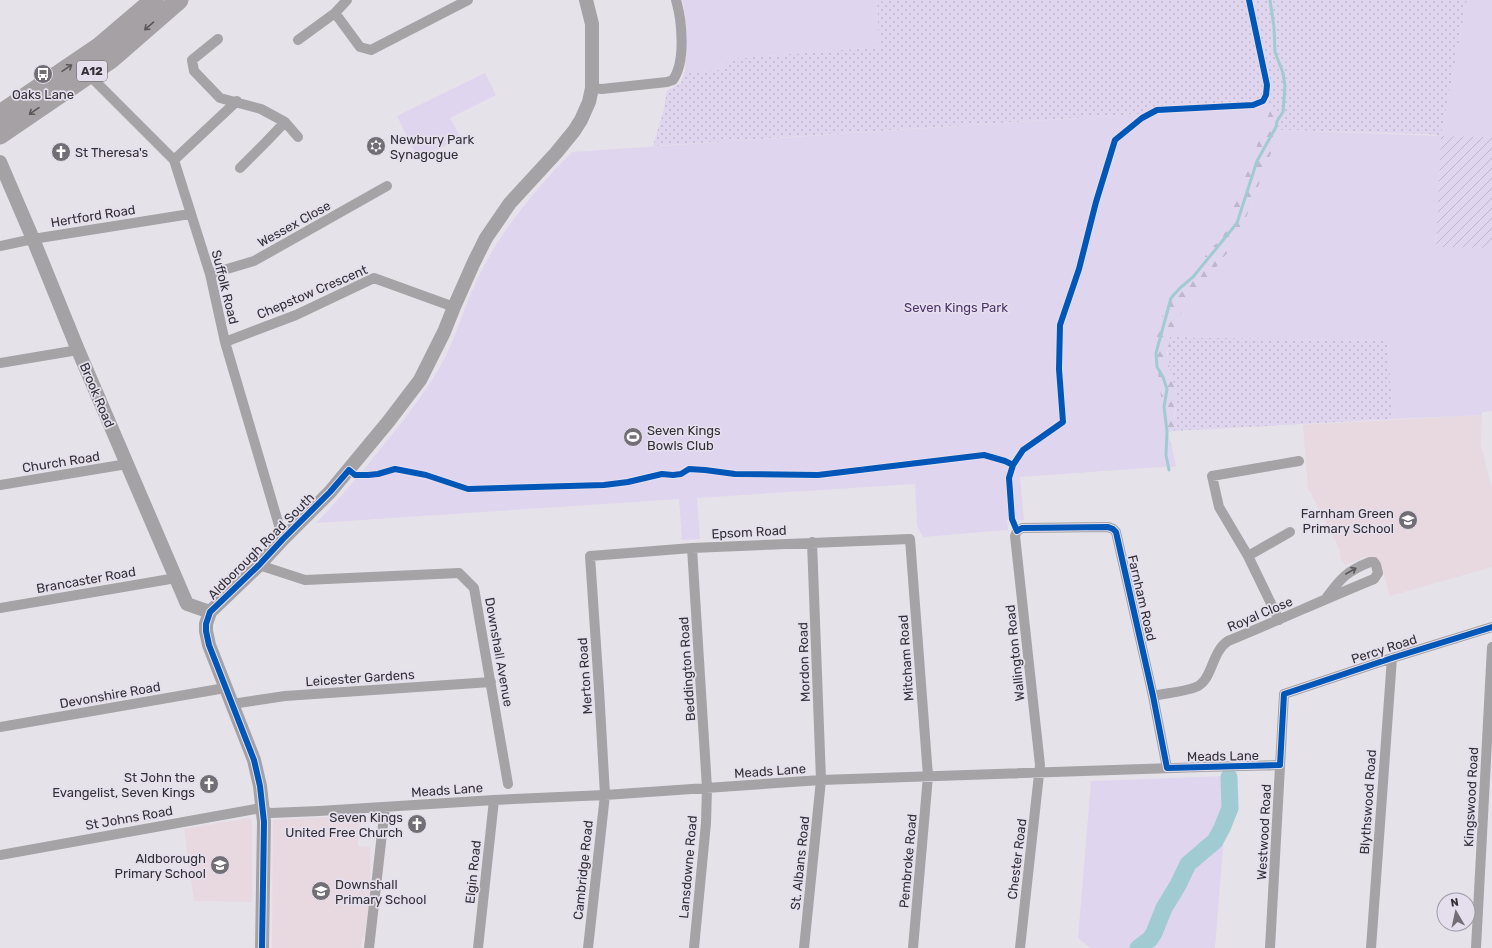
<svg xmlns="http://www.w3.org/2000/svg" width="1492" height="948" font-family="Rubik,sans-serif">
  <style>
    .education { fill: #e8d8e0 }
    .grass { fill: url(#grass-dots) }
    .forest { fill: url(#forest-firs) }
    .park { fill: #e0d5ee }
    .garden { fill: url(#garden-furrows) }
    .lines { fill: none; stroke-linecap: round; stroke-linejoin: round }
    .stream { stroke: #a1cbd2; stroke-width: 3 }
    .river { stroke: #a1cbd2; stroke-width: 17 }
    .street { stroke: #a5a3a5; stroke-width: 10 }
    .secondary { stroke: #a5a2a5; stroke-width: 14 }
    .highway { stroke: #a5a1a4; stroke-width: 19 }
    .cycleway-casing { stroke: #e5dfed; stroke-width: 8 }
    .cycleway { stroke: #0057b8; stroke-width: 6 }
    .oneway { stroke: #5b585c }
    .oneway2 { stroke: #5b585d }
    .labels { text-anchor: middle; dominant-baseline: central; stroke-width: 3.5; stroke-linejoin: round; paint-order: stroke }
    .shield { fill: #e5dfed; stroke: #68646d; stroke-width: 1 }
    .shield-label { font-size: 12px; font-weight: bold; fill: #333036 }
    .poi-label { font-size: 13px; fill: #333036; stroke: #e5dfed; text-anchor: start }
    .street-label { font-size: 13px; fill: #333036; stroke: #e5dfed }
    .park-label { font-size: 13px; fill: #4f346b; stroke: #e5dfed }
  </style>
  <defs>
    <pattern id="grass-dots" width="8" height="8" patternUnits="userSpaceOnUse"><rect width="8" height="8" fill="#e0d5ee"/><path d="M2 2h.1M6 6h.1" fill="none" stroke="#c1b7cd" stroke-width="1.8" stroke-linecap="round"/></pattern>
    <pattern id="forest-firs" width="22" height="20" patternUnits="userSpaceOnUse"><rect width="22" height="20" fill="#e0d5ee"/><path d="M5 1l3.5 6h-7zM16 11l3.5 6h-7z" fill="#c1b7cd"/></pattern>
    <pattern id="garden-furrows" width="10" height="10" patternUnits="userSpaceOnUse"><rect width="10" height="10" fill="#e0d5ee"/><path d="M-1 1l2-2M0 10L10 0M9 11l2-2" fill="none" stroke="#c1b7cd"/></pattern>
  </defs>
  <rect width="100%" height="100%" fill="#e6e2ea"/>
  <path class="education" d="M1482,415L1481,446L1492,490V567L1390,596L1382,568L1367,556L1345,565L1341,559L1340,550L1308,488L1303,425Z
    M360,815L358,846L370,847V934L362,938L361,948H272L273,820Z
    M249,818L251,819L252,821V902L194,901L184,829Z"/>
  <path class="grass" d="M898,0H1467L1441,136L1428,134L1280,130L1272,105L653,146L663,113L667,91L681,83L685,71L720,70L729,59L879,47L877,1Z
    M1170,337L1388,341L1393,419L1174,431C1174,420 1176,410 1176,399C1176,386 1169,372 1168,359C1167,351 1170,345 1170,337Z"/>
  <path class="forest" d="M1272,105L1280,130L1238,239L1179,316L1170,337V345L1167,352L1168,361L1177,398L1174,416V431L1168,432L1176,466L1070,473L1072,467L1158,373C1154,364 1151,352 1152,342C1153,332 1170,298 1176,289L1223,235Z"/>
  <path class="park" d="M682,0H898L877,2L879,47L729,59L720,70L685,71L684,6Z
    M1467,0H1492V137L1441,136L1436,246L1492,248V411L1482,412V415L1393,419L1388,341L1170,337L1179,316L1238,239L1280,130L1441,136Z
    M485,73L496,95L450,118L461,138L418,159L397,116Z
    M1272,105L1223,235L1176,290L1170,298L1152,341L1153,357L1158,373L1163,412L1176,466L1020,477L1024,520H1007L1008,530L923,537L917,526L915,484L697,498L700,539L682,540L679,499L316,523C338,501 358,476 378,452C400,425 422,397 440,367C456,339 463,308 477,280C500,231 534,191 572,152Z
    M1226,776V828L1224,835L1215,948H1090L1078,938L1091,781Z"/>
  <path class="garden" d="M1441,136L1492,137V248L1436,247Z"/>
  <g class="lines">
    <path class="stream" d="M1169,470L1166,455L1167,431L1164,407L1167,389L1163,377L1157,367L1156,353L1171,298L1180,288L1193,277L1237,223L1257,161L1276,127L1277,121L1283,112L1285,86L1283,73L1275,52L1274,27L1270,0"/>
    <path class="river" d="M1138,948L1150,939L1154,933L1164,908L1178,885L1188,864L1215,841L1222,828L1230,808L1229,777"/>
    <path class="street" d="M335,13L360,47L371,50L468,0
      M218,39L192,60L194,71L220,98L261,109L285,122L298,137
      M298,40L335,13L347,0
      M88,74L174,160L210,274L225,342L283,539
      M592,88L602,89L667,82L673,80C686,61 682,21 676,0
      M174,160L237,101
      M240,168L266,142L285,122
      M0,246L33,239L190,214
      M210,274L254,261L387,186
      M225,342L296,315L374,278L454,307
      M0,363L78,350
      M0,485L127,464
      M692,548L707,788L706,823L694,948
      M1248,556L1290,532
      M259,565L305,580L459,573L474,588L508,784
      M0,608L176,578
      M1279,620L1248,556L1219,507L1212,476L1299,461
      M1153,696C1166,693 1184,692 1196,687C1213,680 1211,652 1228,641C1277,621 1325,599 1374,579L1378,573L1376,565L1374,562H1370C1347,571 1341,578 1327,597
      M232,704L285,696L491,682
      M0,727L225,688
      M0,855L256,809L271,813L319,811L494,800L605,795L821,780L1203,767L1280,765
      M369,948L385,807
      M478,948L494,800
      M588,948L605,795L599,689L590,556L692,548L910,539L928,776L913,948
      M804,948L821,780L812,542
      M1020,948L1040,765L1015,536L1017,531L1022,528L1108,527L1113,529L1116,532L1153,696L1167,768
      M1270,948L1284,694L1392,658L1492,627
      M1371,948L1392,658
      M1476,948L1492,647"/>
    <path class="secondary" d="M0,162L33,239L78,350L187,604L210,612
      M262,948L264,822L260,786L254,760L209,645L206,631V624L210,612L259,565L283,539L330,492L388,422L420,380L444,332L454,307L474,262L486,238L510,203L556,153L574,131L581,120L589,102L592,88V24L586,0"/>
    <path class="highway" d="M0,114L100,46L154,0
      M0,135L110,60L179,0"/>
    <defs>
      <path id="cycleway" d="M1249,0L1267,85L1266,95L1263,101L1253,105L1157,110L1142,118L1115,140L1096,202L1079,269L1060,325L1059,369L1063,422L1023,450L1013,465L1009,478L1012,519L1017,531L1022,528L1108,527L1113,529L1116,532L1153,696L1167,768L1280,765L1284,694L1392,658L1492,627
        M262,948L264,822L260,786L254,760L209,645L206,631V624L210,612L259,565L283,539L330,492L349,470L355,475H368L378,474L395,469L426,475L468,489L604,485L628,482L662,474L673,475L681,474L689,469L705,470L735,474L818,475L984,455L1005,461L1013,465"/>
    </defs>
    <use href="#cycleway" class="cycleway-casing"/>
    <use href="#cycleway" class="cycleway"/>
  </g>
  <defs><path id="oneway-shaft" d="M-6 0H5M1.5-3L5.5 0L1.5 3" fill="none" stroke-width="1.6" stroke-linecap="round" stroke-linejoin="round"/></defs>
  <g class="oneway">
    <use href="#oneway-shaft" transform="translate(149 26) rotate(139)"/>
    <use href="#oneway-shaft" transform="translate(67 68) rotate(-34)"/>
    <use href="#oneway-shaft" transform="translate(34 111) rotate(145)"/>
  </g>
  <use class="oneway2" href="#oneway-shaft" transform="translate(1351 571) rotate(-30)"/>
  <defs>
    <symbol id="bus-disc" viewBox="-11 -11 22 22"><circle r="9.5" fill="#726e75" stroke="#e5dfed"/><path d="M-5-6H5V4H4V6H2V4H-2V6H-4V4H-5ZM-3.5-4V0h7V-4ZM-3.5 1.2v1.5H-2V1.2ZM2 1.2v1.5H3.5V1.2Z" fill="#fff"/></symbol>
    <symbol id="synagogue-disc" viewBox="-11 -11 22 22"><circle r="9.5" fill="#726e75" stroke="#e5dfed"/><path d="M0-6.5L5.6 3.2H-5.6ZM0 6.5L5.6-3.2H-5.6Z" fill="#fff"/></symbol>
    <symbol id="church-disc" viewBox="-11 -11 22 22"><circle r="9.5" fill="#726e75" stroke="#e5dfed"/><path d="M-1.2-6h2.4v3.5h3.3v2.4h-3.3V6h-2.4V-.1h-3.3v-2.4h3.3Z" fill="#fff"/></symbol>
    <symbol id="stadium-disc" viewBox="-11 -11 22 22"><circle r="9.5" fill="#726e75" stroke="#e5dfed"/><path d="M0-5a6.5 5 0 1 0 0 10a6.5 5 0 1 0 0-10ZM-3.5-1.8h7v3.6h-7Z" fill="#fff"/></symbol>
    <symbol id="school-disc" viewBox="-11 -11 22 22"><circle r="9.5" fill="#726e75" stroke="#e5dfed"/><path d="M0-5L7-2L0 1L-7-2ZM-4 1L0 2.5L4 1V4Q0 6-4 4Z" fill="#fff"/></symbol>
  </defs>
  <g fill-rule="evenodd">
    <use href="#bus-disc" x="32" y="63" width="22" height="22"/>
    <use href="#synagogue-disc" x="365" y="135" width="22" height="22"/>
    <use href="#church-disc" x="50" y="141" width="22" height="22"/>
    <use href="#stadium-disc" x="622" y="426" width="22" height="22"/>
    <use href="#school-disc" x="1397" y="509" width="22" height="22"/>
    <use href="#church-disc" x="198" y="773" width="22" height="22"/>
    <use href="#church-disc" x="406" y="813" width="22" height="22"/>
    <use href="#school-disc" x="209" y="854" width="22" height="22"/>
    <use href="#school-disc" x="310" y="880" width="22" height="22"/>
  </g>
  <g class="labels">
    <rect class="shield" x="77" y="61" width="30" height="20" rx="3"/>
    <g class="shield-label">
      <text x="92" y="71">A12</text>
    </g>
    <g class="poi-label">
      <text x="43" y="94" text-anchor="middle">Oaks Lane</text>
      <text x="390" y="139">Newbury Park<tspan x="390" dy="15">Synagogue</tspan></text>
      <text x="75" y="152">St Theresa's</text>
      <text x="647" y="430">Seven Kings<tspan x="647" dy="15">Bowls Club</tspan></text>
      <text x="1394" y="513" text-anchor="end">Farnham Green<tspan x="1394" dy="15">Primary School</tspan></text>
      <text x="195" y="777" text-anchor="end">St John the<tspan x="195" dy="15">Evangelist, Seven Kings</tspan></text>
      <text x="403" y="817" text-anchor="end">Seven Kings<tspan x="403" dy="15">United Free Church</tspan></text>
      <text x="206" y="858" text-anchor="end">Aldborough<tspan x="206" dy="15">Primary School</tspan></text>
      <text x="335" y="884">Downshall<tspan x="335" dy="15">Primary School</tspan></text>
    </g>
    <g class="street-label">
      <text transform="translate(93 216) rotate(-9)">Hertford Road</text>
      <text transform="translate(294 224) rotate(-29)">Wessex Close</text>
      <text transform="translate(225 287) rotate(76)">Suffolk Road</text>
      <text transform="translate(312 292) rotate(-23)">Chepstow Crescent</text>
      <text transform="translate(97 395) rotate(67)">Brook Road</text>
      <text transform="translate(61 462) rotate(-9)">Church Road</text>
      <text transform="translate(749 532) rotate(-3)">Epsom Road</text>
      <text transform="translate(261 546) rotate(-45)">Aldborough Road South</text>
      <text transform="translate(86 580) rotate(-10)">Brancaster Road</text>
      <text transform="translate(1142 598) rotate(77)">Farnham Road</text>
      <text transform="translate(1260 614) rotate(-23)">Royal Close</text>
      <text transform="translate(1384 649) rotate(-18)">Percy Road</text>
      <text transform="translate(499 652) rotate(80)">Downshall Avenue</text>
      <text transform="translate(1015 653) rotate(-96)">Wallington Road</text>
      <text transform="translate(906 658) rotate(-94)">Mitcham Road</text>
      <text transform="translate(804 662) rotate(-92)">Mordon Road</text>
      <text transform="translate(687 669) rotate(-94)">Beddington Road</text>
      <text transform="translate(585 676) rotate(-94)">Merton Road</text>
      <text transform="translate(360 678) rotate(-4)">Leicester Gardens</text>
      <text transform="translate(110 695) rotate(-10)">Devonshire Road</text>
      <text transform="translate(1223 756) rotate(-1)">Meads Lane</text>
      <text transform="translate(770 771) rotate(-4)">Meads Lane</text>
      <text transform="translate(447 790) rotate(-4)">Meads Lane</text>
      <text transform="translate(1471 797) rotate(-87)">Kingswood Road</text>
      <text transform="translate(1368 802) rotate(-86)">Blythswood Road</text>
      <text transform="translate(129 818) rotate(-10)">St Johns Road</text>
      <text transform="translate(1264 832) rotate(-87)">Westwood Road</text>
      <text transform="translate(1017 859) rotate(-83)">Chester Road</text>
      <text transform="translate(908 861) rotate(-85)">Pembroke Road</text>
      <text transform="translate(800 863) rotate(-84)">St. Albans Road</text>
      <text transform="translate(688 867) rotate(-85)">Lansdowne Road</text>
      <text transform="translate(583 870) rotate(-84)">Cambridge Road</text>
      <text transform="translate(473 872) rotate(-84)">Elgin Road</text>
    </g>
    <g class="park-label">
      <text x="956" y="307">Seven Kings Park</text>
    </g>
  </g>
  <g transform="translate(1456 912) rotate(351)"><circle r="19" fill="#e5dfed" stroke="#9e99a4"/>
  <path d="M0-3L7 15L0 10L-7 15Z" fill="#726e75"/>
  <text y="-6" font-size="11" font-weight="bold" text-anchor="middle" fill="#333036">N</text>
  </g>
</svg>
